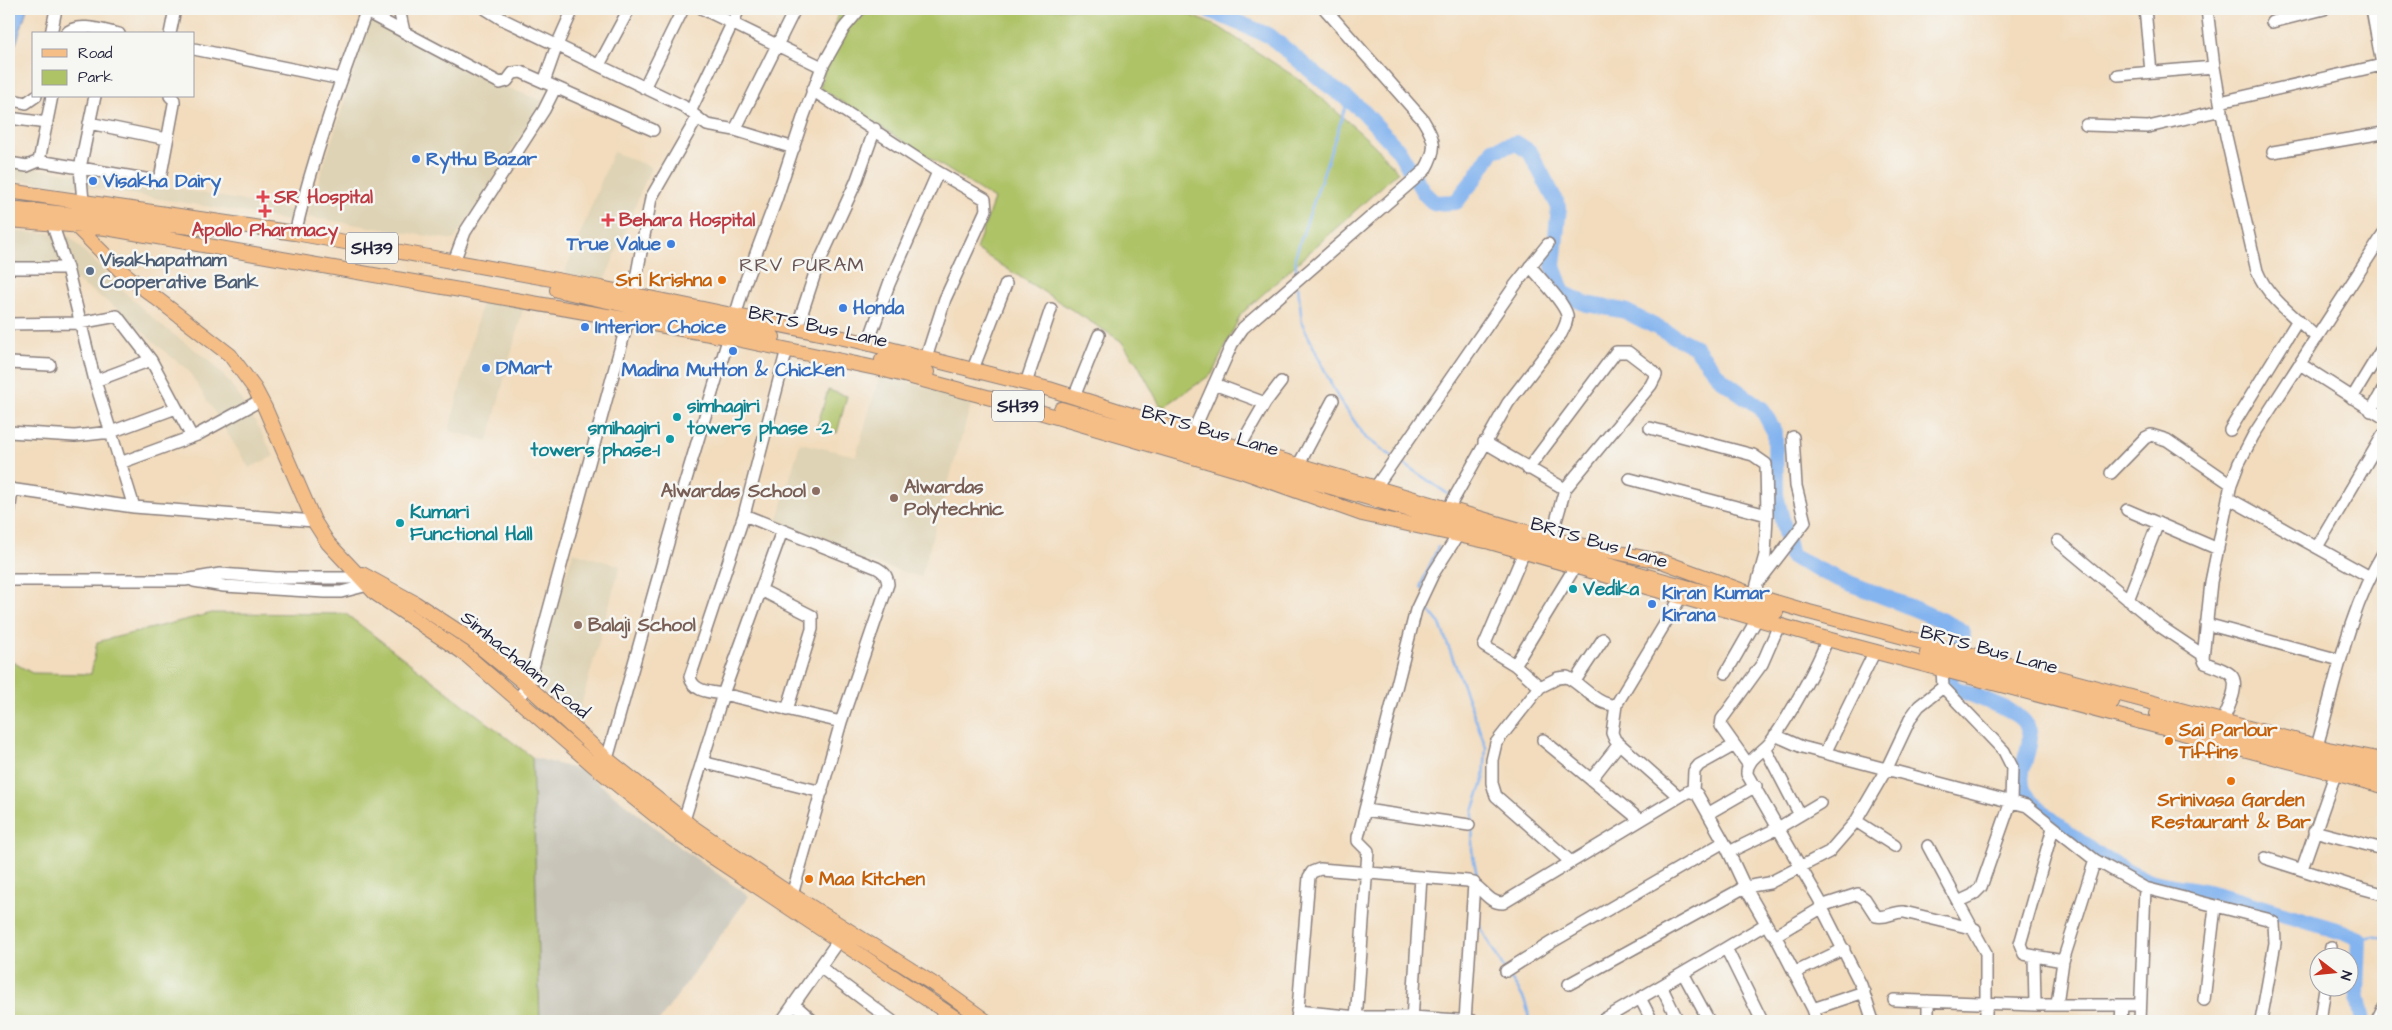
<svg xmlns="http://www.w3.org/2000/svg" width="2392" height="1030" font-family="'Architects Daughter',sans-serif">
  <style>
    .built { fill: #ded3b5 }
    .industrial { fill: #c8c4b8 }
    .green { fill: #aec266; stroke: #687250 }
    .water { fill: #83b4ef; stroke: #526b95 }
    .lines { fill: none; stroke-linecap: round; stroke-linejoin: round }
    .stream { stroke: #83b4ef; stroke-width: 2.5 }
    .river { stroke: #83b4ef; stroke-width: 16 }
    .minor-casing { stroke: #8a7f7c; stroke-width: 14 }
    .major-casing { stroke: #8a7f7c; stroke-width: 16 }
    .minor { stroke: #fff; stroke-width: 11 }
    .major { stroke: #f6be87; stroke-width: 14 }
    .shop-dot { fill: #3f7fe0; stroke: #f6f6f2; stroke-width: 2 }
    .health-dot { fill: #e0444e; stroke: #f6f6f2; stroke-width: 2 }
    .service-dot { fill: #5c6f8a; stroke: #f6f6f2; stroke-width: 2 }
    .food-dot { fill: #e8710a; stroke: #f6f6f2; stroke-width: 2 }
    .culture-dot { fill: #0f9aa8; stroke: #f6f6f2; stroke-width: 2 }
    .education-dot { fill: #8d6e63; stroke: #f6f6f2; stroke-width: 2 }
    .labels { text-anchor: middle; dominant-baseline: central; stroke-width: 5; stroke-linejoin: round; paint-order: stroke }
    .shield { fill: #f6f6f2; stroke: #626272; stroke-width: 1 }
    .shield-label { font-size: 18px; font-weight: bold; fill: #22223b }
    .shop-label { font-size: 19px; font-weight: bold; fill: #366cbe; stroke: #f6f6f2; text-anchor: start }
    .health-label { font-size: 19px; font-weight: bold; fill: #be3a42; stroke: #f6f6f2; text-anchor: start }
    .service-label { font-size: 19px; font-weight: bold; fill: #4e5e75; stroke: #f6f6f2; text-anchor: start }
    .food-label { font-size: 19px; font-weight: bold; fill: #c56008; stroke: #f6f6f2; text-anchor: start }
    .street-label { font-size: 19px; fill: #22223b; stroke: #f6f6f2 }
    .culture-label { font-size: 19px; font-weight: bold; fill: #0d838f; stroke: #f6f6f2; text-anchor: start }
    .education-label { font-size: 19px; font-weight: bold; fill: #785e54; stroke: #f6f6f2; text-anchor: start }
    .neighbourhood-label { font-size: 20px; letter-spacing: 1px; fill: #6a5555; stroke: #f6f6f2 }
  </style>
  <rect width="100%" height="100%" fill="#f6f6f2"/>
  <filter id="ink" filterUnits="userSpaceOnUse"><feTurbulence type="fractalNoise" baseFrequency=".02" numOctaves="2"/><feDisplacementMap in="SourceGraphic" scale="10" xChannelSelector="R" yChannelSelector="G"/><feConvolveMatrix kernelMatrix="1 2 1 2 8 2 1 2 1" color-interpolation-filters="sRGB"/></filter>
  <filter id="wash" filterUnits="userSpaceOnUse"><feTurbulence type="fractalNoise" baseFrequency=".0096" numOctaves="4" result="noise"/><feDisplacementMap in="SourceGraphic" scale="20" xChannelSelector="R" yChannelSelector="G"/><feGaussianBlur stdDeviation="1.12" result="paint"/><feColorMatrix in="noise" values="0 0 0 0 0 0 0 0 0 0 0 0 0 0 0 0 0 1.4 0 .05"/><feComposite in="paint" operator="in"/></filter>
  <g filter="url(#wash)">
    <rect width="100%" height="100%" fill="#f2dcbd"/>
    <path class="built" d="M371,19L508,88L543,101L454,240L307,217Z
      M613,152L651,167L602,287L565,272Z
      M9,165L175,188L296,211L293,222L249,213L85,187L9,179Z
      M9,232L54,233L70,237L123,291L162,326L209,360L230,383L255,421L274,456L249,468L188,370L164,351L115,307L80,283L63,266L9,265Z
      M483,298L524,305L488,441L449,431Z
      M880,374L972,401L921,577L828,550L831,541L776,526L800,443L856,456Z
      M573,552L620,566L578,717L534,684Z"/>
    <path class="industrial" d="M532,757L583,771L680,847L749,896L659,1021H540Z"/>
    <path class="green" d="M839,9H1175L1219,27L1303,82L1373,144L1398,172L1241,314L1212,374L1165,406L1160,405L1137,363L1121,341L976,249L994,199L820,88Z
      M828,390L847,396L837,433L817,427Z
      M212,613L346,614L532,757L540,1021H9V660L32,673L91,674L97,642Z"/>
    <path class="water" d="M9,9H27L16,44L9,47Z"/>
    <g class="lines">
      <path class="stream" d="M1297,276L1295,257L1348,100
        M1298,286L1302,323L1337,396L1366,438L1393,457
        M1398,460L1448,494
        M1422,589L1421,585L1438,547
        M1426,599L1430,612L1440,624L1486,747L1484,779L1473,811L1472,850L1478,881
        M1477,914L1480,927L1504,969
        M2359,939L2373,936L2383,939
        M1507,974C1516,986 1531,1005 1528,1021"/>
      <path class="river" d="M1206,9L1270,36L1323,81L1362,110L1399,151L1424,193L1434,203L1456,202L1476,177L1493,150L1516,143L1530,152L1559,207L1553,266L1563,293L1586,304L1625,311L1695,347L1721,379L1762,409L1775,433L1776,495L1791,556C1845,586 1906,601 1961,630L1963,638L1949,683L1956,689C1969,693 2009,709 2018,716C2051,741 2001,772 2032,802C2058,827 2102,860 2134,875C2157,886 2184,886 2208,892C2253,904 2298,919 2343,932L2359,939L2357,993L2363,1021"/>
    </g>
  </g>
  <g filter="url(#ink)">
    <g class="lines">
      <defs>
        <path id="minor" d="M399,9L404,32
          M486,9L502,19L683,106L707,125L735,130L794,148
          M703,9L822,67
          M2145,9L2151,72
          M2207,9L2214,67
          M2372,9L2383,70
          M366,12L500,83L507,81L513,73L521,72L653,130
          M2272,22L2324,9
          M51,34L56,9
          M66,34C76,21 105,31 119,34
          M170,34L175,9
          M194,49L341,79
          M599,65L629,9
          M2118,75L2214,67L2226,136L2257,271C2268,299 2297,318 2317,338
          M544,82L557,45L573,9
          M644,88L683,9
          M812,90L938,172L985,199L986,210L945,299L926,358
          M52,96L39,161L157,181L161,174L174,104V100L170,96
          M9,99L26,103L36,96
          M2220,102L2382,65
          M691,110L739,9
          M9,118L47,123
          M89,123L167,139
          M2086,125L2148,127L2222,110
          M735,130L795,9
          M2273,152L2383,133
          M9,163L27,166L39,161
          M83,201L80,168L95,96
          M52,223L67,268L95,381L134,507
          M295,233C313,158 339,85 366,12L361,10
          M453,264L465,232L544,110L555,88
          M9,268H67
          M633,295L651,198L697,118
          M9,324L79,323L117,316L151,360L192,437
          M797,328L817,267L856,182L875,129
          M868,343L889,284L938,172
          M9,363L50,365
          M2300,364L2383,417
          M973,369L1006,284
          M95,381L151,360
          M1026,383L1051,309
          M1214,384L1265,403
          M1074,397L1099,335
          M2352,398L2383,347
          M2371,411L2383,390
          M1650,428L1753,455L1766,464L1767,515L1765,555L1754,595
          M2230,430L2298,320
          M9,432L75,436L111,432L176,408
          M1192,434L1232,344L1243,328L1425,170C1437,149 1436,141 1423,120L1325,9
          M1484,442L1565,489
          M1239,448L1265,403L1281,382
          M120,463L197,435L261,400
          M1298,466L1333,400
          M1528,469L1616,352H1628L1653,371L1656,375L1651,385L1565,489L1551,539
          M2111,473L2145,438L2151,435L2167,440L2231,484
          M1630,479L1767,515
          M1375,488L1516,284L1548,244
          M9,489L134,507L314,521
          M2228,498L2370,577
          M1448,509L1508,403L1561,334C1564,328 1568,321 1567,315C1564,302 1539,277 1530,266
          M2127,510L2218,549
          M9,514L12,489
          M744,515L877,568C884,572 887,575 888,584L841,722L723,694L782,531
          M2058,541L2161,627L2203,655
          M2317,547L2383,435
          M1524,552L1484,646L1515,665L1540,687L1558,678L1567,677C1583,685 1597,706 1616,705L1681,597
          M1761,579L1805,522L1796,486L1793,437
          M9,580H185L220,574L276,578H361
          M194,581L224,586L325,592H341L368,585
          M761,590L812,616V629L787,710
          M2128,600L2158,523
          M2206,624L2340,660
          M1515,665L1575,567
          M1942,670L1943,687L2004,751L2012,767L2011,801L1981,887L1973,895L1958,902L1986,953V1021
          M1726,673L1757,619
          M1575,681L1603,639
          M1540,687L1496,743L1492,760V783L1496,796L1571,862
          M517,699L528,686L628,320
          M1616,705L1612,733L1615,740L1678,796
          M2223,721C2227,710 2241,685 2231,675C2225,669 2213,666 2205,663L2203,658L2211,582L2231,484L2239,463L2253,436L2383,235
          M1775,735L1802,747L2027,806L2095,860L2145,888L2267,919L2274,923L2275,943L2261,1021
          M1543,740L1640,820
          M2317,746C2336,681 2348,612 2383,553
          M1765,748L1800,815
          M1825,753L1875,651
          M607,759L684,486L746,280L776,200L804,115L822,67L844,28L860,9
          M702,762L822,792
          M1748,764L1721,726L1722,719L1762,664L1779,625
          M1593,777L1619,744
          M1693,792L1694,771L1699,765L1733,746
          M1365,810L1469,825
          M1709,813L1756,786
          M684,820L723,694C711,692 693,692 690,677L744,515L787,349
          M1856,821L1895,846
          M2053,828L2020,944L2024,954L2063,961L2095,860
          M2314,831L2383,849
          M1928,846L1958,902
          M1729,852L1778,828L1820,803
          M2265,858L2349,885L2383,894
          M2302,869L2336,772
          M792,895L841,722
          M1775,935L1813,1009L1817,1021
          M1726,948L1766,924
          M2034,956L2035,1005
          M2329,958L2331,947
          M820,967L892,1021
          M1506,971L1552,942L1724,842
          M1683,973L1709,1021
          M1794,973L1844,949
          M1569,984L1745,887L1769,883L1829,852L1856,821L1887,768L1911,717L1919,706L1943,687
          M1661,986L1678,1021
          M1640,998L1652,1021
          M1894,1000L2035,1005H2140
          M2204,1000L2215,907
          M2057,1004L2063,961
          M795,1005L813,1021
          M1813,1009L1864,992
          M1297,1011L1357,1017H1412L1473,1021
          M782,1021L838,941
          M1297,1021L1309,877L1312,872L1320,869L1468,881C1482,886 1487,903 1503,903L1689,791L1697,794L1724,842L1745,887L1771,932L1775,935L1781,932L1818,910L1821,906L1820,901L1747,774C1746,760 1761,753 1769,744C1785,724 1820,662 1827,639
          M1356,1021L1368,851L1358,841V837L1416,610L1433,574L1458,535
          M1412,1021L1421,877
          M1465,1021L1474,883
          M1601,1021L1726,948L1762,1021
          M1873,1021L1861,985L1821,906L1858,894L1865,899L1876,916C1886,919 1894,911 1904,912L1975,929
          M1928,1021V1001
          M2121,1021L2122,1005
          M2140,1021L2145,888
          M2320,1021L2325,988
          M2377,1021L2383,1009"/>
        <path id="major" d="M9,191L295,233L601,288L858,341L1049,389L1192,434L1551,539L1664,562L1765,599L1809,612L2328,749L2383,760
          M9,208L211,229
          M9,220L106,228L727,337L885,370L1002,401L1241,471L1362,514L1490,542L1827,639L2383,786
          M73,223L121,271L230,355L255,389L265,408L314,521L328,543L375,593L464,653L593,765L681,836L960,1021
          M557,290L773,337
          M882,360L927,372
          M1061,409L1417,512L1776,612
          M362,574L415,603L473,641L528,686L607,759L691,826L781,888L943,990L986,1021
          M1927,653L2112,702
          M2157,714L2383,773"/>
      </defs>
      <use href="#minor" class="minor-casing"/>
      <use href="#major" class="major-casing"/>
      <use href="#minor" class="minor"/>
      <use href="#major" class="major"/>
    </g>
  </g>
  <g class="shop-dot">
    <circle cx="416" cy="159" r="5"/>
    <circle cx="93" cy="181" r="5"/>
    <circle cx="671" cy="244" r="5"/>
    <circle cx="843" cy="308" r="5"/>
    <circle cx="585" cy="327" r="5"/>
    <circle cx="733" cy="351" r="5"/>
    <circle cx="486" cy="368" r="5"/>
    <circle cx="1652" cy="604" r="5"/>
  </g>
  <g class="health-dot">
    <path d="M260.5 189.5h5v5h5v5h-5v5h-5v-5h-5v-5h5z"/>
    <path d="M262.5 203.5h5v5h5v5h-5v5h-5v-5h-5v-5h5z"/>
    <path d="M605.5 212.5h5v5h5v5h-5v5h-5v-5h-5v-5h5z"/>
  </g>
  <circle class="service-dot" cx="90" cy="271" r="5"/>
  <g class="food-dot">
    <circle cx="722" cy="280" r="5"/>
    <circle cx="2169" cy="741" r="5"/>
    <circle cx="2231" cy="781" r="5"/>
    <circle cx="809" cy="879" r="5"/>
  </g>
  <g class="culture-dot">
    <circle cx="677" cy="417" r="5"/>
    <circle cx="670" cy="439" r="5"/>
    <circle cx="400" cy="523" r="5"/>
    <circle cx="1573" cy="589" r="5"/>
  </g>
  <g class="education-dot">
    <circle cx="816" cy="491" r="5"/>
    <circle cx="894" cy="498" r="5"/>
    <circle cx="578" cy="625" r="5"/>
  </g>
  <g class="labels">
    <g class="shield">
      <rect x="346" y="232.5" width="52" height="31" rx="4"/>
      <rect x="992" y="390.5" width="52" height="31" rx="4"/>
    </g>
    <g class="shield-label">
      <text x="372" y="248">SH39</text>
      <text x="1018" y="406">SH39</text>
    </g>
    <g class="shop-label">
      <text x="426" y="159">Rythu Bazar</text>
      <text x="103" y="181">Visakha Dairy</text>
      <text x="661" y="244" text-anchor="end">True Value</text>
      <text x="853" y="308">Honda</text>
      <text x="595" y="327">Interior Choice</text>
      <text x="496" y="368">DMart</text>
      <text x="733" y="370" text-anchor="middle">Madina Mutton &amp; Chicken</text>
      <text x="1662" y="593">Kiran Kumar<tspan x="1662" dy="22">Kirana</tspan></text>
    </g>
    <g class="health-label">
      <text x="274" y="197">SR Hospital</text>
      <text x="619" y="220">Behara Hospital</text>
      <text x="265" y="230" text-anchor="middle">Apollo Pharmacy</text>
    </g>
    <g class="service-label">
      <text x="100" y="260">Visakhapatnam<tspan x="100" dy="22">Cooperative Bank</tspan></text>
    </g>
    <g class="food-label">
      <text x="712" y="280" text-anchor="end">Sri Krishna</text>
      <text x="2179" y="730">Sai Parlour<tspan x="2179" dy="22">Tiffins</tspan></text>
      <text x="2231" y="800" text-anchor="middle">Srinivasa Garden<tspan x="2231" dy="22">Restaurant &amp; Bar</tspan></text>
      <text x="819" y="879">Maa Kitchen</text>
    </g>
    <g class="street-label">
      <text transform="translate(818 327) rotate(12)">BRTS Bus Lane</text>
      <text transform="translate(1210 431) rotate(16)">BRTS Bus Lane</text>
      <text transform="translate(1599 543) rotate(16)">BRTS Bus Lane</text>
      <text transform="translate(1989 650) rotate(15)">BRTS Bus Lane</text>
      <text transform="translate(525 665) rotate(39)">Simhachalam Road</text>
    </g>
    <g class="culture-label">
      <text x="687" y="406">simhagiri<tspan x="687" dy="22">towers phase -2</tspan></text>
      <text x="660" y="428" text-anchor="end">smihagiri<tspan x="660" dy="22">towers phase-1</tspan></text>
      <text x="410" y="512">Kumari<tspan x="410" dy="22">Functional Hall</tspan></text>
      <text x="1583" y="589">Vedika</text>
    </g>
    <g class="education-label">
      <text x="904" y="487">Alwardas<tspan x="904" dy="22">Polytechnic</tspan></text>
      <text x="806" y="491" text-anchor="end">Alwardas School</text>
      <text x="588" y="625">Balaji School</text>
    </g>
    <g class="neighbourhood-label">
      <text x="802" y="265">RRV PURAM</text>
    </g>
  </g>
  <rect width="2392" height="1030" fill="none" stroke="#f6f6f2" stroke-width="30"/>
  <rect x="32" y="32" width="162" height="65" fill="#f6f6f2" stroke="#a1a1a9"/>
  <rect x="42" y="49" width="25" height="8" fill="#f6be87" stroke="#a1a1a9"/>
  <text x="78" y="58" font-size="15" fill="#22223b">Road</text>
  <rect x="42" y="70" width="25" height="15" fill="#aec266" stroke="#a1a1a9"/>
  <text x="78" y="82" font-size="15" fill="#22223b">Park</text>
  <g transform="translate(2334 972) rotate(106)"><circle r="24" fill="#f6f6f2" stroke="#a1a1a9"/>
  <path d="M0-4L9 19L0 12L-9 19Z" fill="#c8321e"/>
  <text y="-8" font-size="14" font-weight="bold" text-anchor="middle" fill="#22223b">N</text>
  </g>
</svg>
